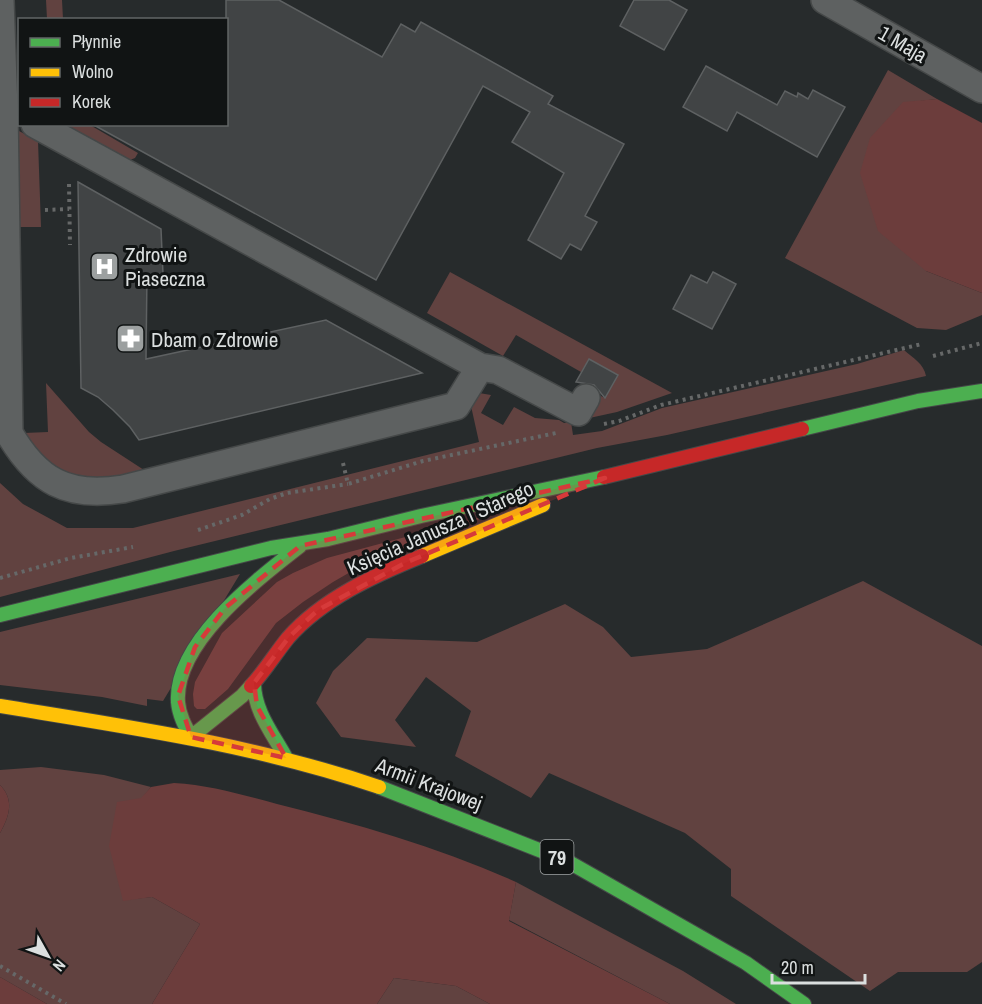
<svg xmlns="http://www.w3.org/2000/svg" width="982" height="1004" font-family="'Archivo Narrow',sans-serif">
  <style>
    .green { fill: #614240 }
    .forest { fill: #6c3d3c }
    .building { fill: #414445; stroke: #5e6162; stroke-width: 1.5 }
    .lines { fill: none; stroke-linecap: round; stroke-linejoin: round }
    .street-casing { stroke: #454848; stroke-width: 30 }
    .fast-casing { stroke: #454848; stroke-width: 16 }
    .slow-casing { stroke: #454848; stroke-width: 16 }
    .jam-casing { stroke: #454848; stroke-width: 16 }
    .path { stroke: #666868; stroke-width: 4; stroke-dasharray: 3 4.5; stroke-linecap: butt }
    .street { stroke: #5e6161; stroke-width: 27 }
    .fast { stroke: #4caf50; stroke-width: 14 }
    .slow { stroke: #ffc107; stroke-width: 14 }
    .jam { stroke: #c62828; stroke-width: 14 }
    .marked { fill: #d63a3a; fill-opacity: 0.2; stroke: #d63a3a; stroke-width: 4.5; stroke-dasharray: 12 8; stroke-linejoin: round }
    .labels { text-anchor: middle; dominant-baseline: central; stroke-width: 6; stroke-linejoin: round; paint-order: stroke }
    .shield { fill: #111414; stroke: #9ea2a2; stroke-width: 1.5 }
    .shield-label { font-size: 20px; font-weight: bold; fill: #dbdfdf }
    .street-label { font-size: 21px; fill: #dbdfdf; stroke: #111414 }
    .poi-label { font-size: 21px; fill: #dbdfdf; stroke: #111414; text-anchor: start }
  </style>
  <rect width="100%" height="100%" fill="#272b2c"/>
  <path class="green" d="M46,0H62L63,19H47Z
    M888,70L937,99L903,103L926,271L982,293V315L946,330L917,328L785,258Z
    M66,125H90L138,153L135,158L130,160Z
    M19,131L38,141L41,227H19L17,132Z
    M450,272L672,393L617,412L571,422L573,435L602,431L662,408L857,364L904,350C913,358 924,364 926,376L667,435L597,448L174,551L0,597V483L23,504L67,528H133L479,442L471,406L479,393L491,395L481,413L503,425L514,407L535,418L559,420L564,423L571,422L599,395L605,398L617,375L589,359L581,372L516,335L503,356L427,313Z
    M46,383L89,432L101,442L144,470L98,480L69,473L52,464L38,452L24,433L48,432Z
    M495,513L366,563L333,582L303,602L276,623L228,689L205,709H197L194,706L193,694L195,682L222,633L277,582L293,573L327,558Z
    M240,574L163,701L147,699V706L102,697L0,685V632Z
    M863,581L982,646V962L967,972H898L870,991L731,896V869L685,833L549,773L531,798L455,756L471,711L426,677L395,720L416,747L341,737L316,703L333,671L367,638L477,642L565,604L603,627L631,657L707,649Z
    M41,767L104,775L151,787L142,798L123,900L152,897L200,924L152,1004H47L0,977V833C9,817 15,800 0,785V770Z
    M516,882L683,971L736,1004H670L509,920Z
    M394,978L456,986L490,1004H377Z"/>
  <path class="forest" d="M937,99L982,123V293L926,271L878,231L860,173L870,138L903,102Z
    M174,783C210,785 243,795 277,804C358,824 440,848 516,882L509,921L670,1004H490L456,986L394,978L377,1004H152L200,924L152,897L123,901L109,846L117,802L141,798L151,787Z
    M0,785C15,800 9,817 0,833Z
    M0,977L47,1004H0Z"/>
  <path class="building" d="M226,0H279L382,57L401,24L415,32L421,22L553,96L548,104L624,144L585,216L597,222L581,250L570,244L561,259L528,240L564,173L512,142L530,112L483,86L376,280L92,124H226Z
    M634,0H669L687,10L664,50L620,26Z
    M706,66L777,105L785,91L797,97L798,93L808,99L813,90L845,107L817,157L737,112L727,131L683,107Z
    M78,182L161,229L163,274H147L146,359L326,320L422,373L139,440L130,427L113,410L98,397L81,388Z
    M713,272L736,284L712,329L673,309L691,275L707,283Z
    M589,359L618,375L605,398L594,385L576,382Z"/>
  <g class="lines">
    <defs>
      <path id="street" d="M0,0L4,108L9,433C37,481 67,498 123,489L456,406L480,367
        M825,0L982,89
        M35,124L480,367L498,370L578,412L586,398"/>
      <path id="fast" d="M802,429L918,401L982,391
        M0,615L271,548L328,539L421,516L604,477
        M254,683C254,711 273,734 286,758
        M251,686L242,696L191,737C185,726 179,715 178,702C174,642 258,579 300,546
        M379,787L567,861L746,963L804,1004"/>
      <path id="slow" d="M422,556L543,505
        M0,706C128,727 256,745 379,787"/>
      <path id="jam" d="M604,477L802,429
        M251,686C265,671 275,654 288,638C322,599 375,575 422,556"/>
    </defs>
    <use href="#street" class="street-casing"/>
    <use href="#fast" class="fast-casing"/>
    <use href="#slow" class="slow-casing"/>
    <use href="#jam" class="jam-casing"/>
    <path class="path" d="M69,184L70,245
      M45,210L69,209
      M933,356L982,343
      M604,424L619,421L661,405L922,344
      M343,463L348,484L423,461L556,433
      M198,530L242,515L270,499L287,493L348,484
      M0,578L71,558L133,547
      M0,966L66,1004"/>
    <use href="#street" class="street"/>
    <use href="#fast" class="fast"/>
    <use href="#slow" class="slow"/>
    <use href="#jam" class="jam"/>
  </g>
  <path class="marked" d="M605,478L405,563L318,610L289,637L254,683L257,706L286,758L191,737L178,696L195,647L225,608L300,546Z"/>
  <defs>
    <symbol id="hospital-square" viewBox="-11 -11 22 22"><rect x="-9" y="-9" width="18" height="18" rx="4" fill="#9ca0a0" stroke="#111414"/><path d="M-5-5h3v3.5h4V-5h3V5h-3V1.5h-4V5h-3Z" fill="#fff"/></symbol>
    <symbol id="pharmacy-square" viewBox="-11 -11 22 22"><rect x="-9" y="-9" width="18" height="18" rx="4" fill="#9ca0a0" stroke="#111414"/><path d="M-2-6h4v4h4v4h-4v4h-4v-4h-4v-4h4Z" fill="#fff"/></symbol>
  </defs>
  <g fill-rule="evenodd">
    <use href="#hospital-square" x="88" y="250" width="33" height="33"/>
    <use href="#pharmacy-square" x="114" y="322" width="33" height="33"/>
  </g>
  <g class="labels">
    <rect class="shield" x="540.5" y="840" width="33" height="34" rx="4.5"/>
    <g class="shield-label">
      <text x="557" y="857">79</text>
    </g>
    <g class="street-label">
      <text transform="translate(903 44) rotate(30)">1 Maja</text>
      <text transform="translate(440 528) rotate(-24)">Księcia Janusza I Starego</text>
      <text transform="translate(429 784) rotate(21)">Armii Krajowej</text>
    </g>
    <g class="poi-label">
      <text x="125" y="254">Zdrowie<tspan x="125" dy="24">Piaseczna</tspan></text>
      <text x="151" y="339">Dbam o Zdrowie</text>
    </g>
  </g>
  <rect x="18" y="18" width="210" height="108" fill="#111414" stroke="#626565" stroke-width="1.5"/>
  <rect x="30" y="38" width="30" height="9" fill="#4caf50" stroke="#626565" stroke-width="1.5"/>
  <text x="72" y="48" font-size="18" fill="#dbdfdf">Płynnie</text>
  <rect x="30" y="68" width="30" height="9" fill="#ffc107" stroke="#626565" stroke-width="1.5"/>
  <text x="72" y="78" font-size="18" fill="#dbdfdf">Wolno</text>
  <rect x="30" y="98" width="30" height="9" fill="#c62828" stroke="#626565" stroke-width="1.5"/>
  <text x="72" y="108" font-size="18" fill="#dbdfdf">Korek</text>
  <g transform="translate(48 956) rotate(130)" stroke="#111414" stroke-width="4.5" paint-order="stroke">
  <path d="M0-4.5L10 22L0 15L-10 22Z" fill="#dbdfdf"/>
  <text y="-9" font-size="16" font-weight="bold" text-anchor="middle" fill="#dbdfdf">N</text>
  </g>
  <path d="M772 974v9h93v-9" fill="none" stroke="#dbdfdf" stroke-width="3"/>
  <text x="781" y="974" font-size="18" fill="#dbdfdf" stroke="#111414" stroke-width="4.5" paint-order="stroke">20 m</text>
</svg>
